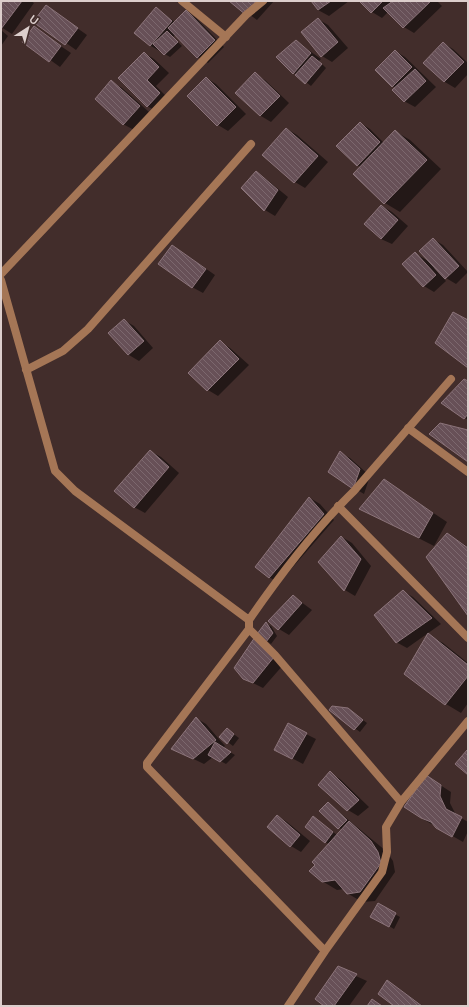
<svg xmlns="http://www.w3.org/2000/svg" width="469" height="1007" font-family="Lato,sans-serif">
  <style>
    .shadow { fill: #0007 }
    .building { fill: url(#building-back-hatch); stroke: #8c747a }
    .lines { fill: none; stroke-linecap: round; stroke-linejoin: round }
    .minor { stroke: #a57656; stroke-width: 8 }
  </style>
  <defs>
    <pattern id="building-back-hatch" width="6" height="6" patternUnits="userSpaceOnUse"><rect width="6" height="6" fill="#675057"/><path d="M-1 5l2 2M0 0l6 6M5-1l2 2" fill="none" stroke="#7c686e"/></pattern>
  </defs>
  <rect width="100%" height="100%" fill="#422d2b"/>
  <path class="shadow" d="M1,1H31L34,3L12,34L1,27Z
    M231,1H274L257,20Z
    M312,1H349L329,16L318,10Z
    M361,1H437L442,6L414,33L404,27L388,12L382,18L372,12Z
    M46,6L87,35L76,50L35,21Z
    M156,9L175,22L186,12L196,18L224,47L208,63L198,57L176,34L173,37L182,46L170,57L151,46L135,32Z
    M318,19L328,25L348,48L332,62L322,56Z
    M34,28L71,53L60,67L24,41Z
    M1,30L8,36L1,46Z
    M296,41L321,59L319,61L326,68L311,86L294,73Z
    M443,43L453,49L468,63V74L455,88L445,82L425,62Z
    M395,51L405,57L436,87L415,107L404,101L396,88L393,86Z
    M144,53L154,59L169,73L156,86L170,100L158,112L147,106Z
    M255,74L265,80L289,103L271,122L261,116L236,93Z
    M206,78L216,84L246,114L228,131L218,125Z
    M111,82L122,88L149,112L134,130L123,124Z
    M360,123L370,129L384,143L395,131L410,140L441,169L400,212L385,203L354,174L361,167L357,165Z
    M287,129L297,135L328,162L305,188L295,182L264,155Z
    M256,173L266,179L288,197L275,216L265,210L243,188Z
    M382,206L392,212L408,226L392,244L381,239L365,224Z
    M433,239L443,245L468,272L456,284L446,278L436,267L434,268L446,281L434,292L424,286L416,254L430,262Z
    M182,252L215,275L203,293L192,287Z
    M124,320L134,326L153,348L139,361L129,355L109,333Z
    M220,342L230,348L249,365L218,396L208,390L190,372Z
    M468,382V420L443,403Z
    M150,451L161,457L179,473L145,513L134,507Z
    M340,453L350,458L370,476L364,494L354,488Z
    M384,480L447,522L434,546L361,509Z
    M310,498L320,504L334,520L279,583L269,577Z
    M448,534L468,547V614Z
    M342,537L352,543L371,566L355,596L345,590L319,562Z
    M403,591L413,597L441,624L407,648L396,642Z
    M293,596L312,610L289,635L279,629Z
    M266,624L271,626L277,636L271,644L267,641Z
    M428,635L443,643L468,663V703L461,713L446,704L406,674Z
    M256,639L284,664L263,688L243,678Z
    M348,709L367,723L360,732L330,710Z
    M196,718L206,724L225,746L223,748L235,755L226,764L213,757L204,764L173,749Z
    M232,733L239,738L233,746L221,737Z
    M306,734L316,739L303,764L286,755Z
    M330,773L340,779L369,807L358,816L348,810Z
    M437,783L451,792L450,803L456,815L468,822V831L463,842L421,818Z
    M328,803L386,851L393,861L395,872L375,901L362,902L347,893L344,889L337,890L322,881L317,865L329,844L325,842L319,821L337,835L342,830L320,811Z
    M277,816L287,822L310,841L301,852L291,846Z
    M378,905L400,917L394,929L372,916Z
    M338,968L367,981L349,1006H326Z
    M388,982L398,988L423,1006H395Z"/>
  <path class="building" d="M1,1H22L1,29Z
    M229,1H259L246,15Z
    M311,1H331L318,10Z
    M359,1H383L371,13Z
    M393,1H431L403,28L383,8Z
    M46,5L78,28L65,45L33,22Z
    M156,7L172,21L150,46L134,33Z
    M186,10L215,40L197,58L168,28Z
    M318,18L338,42L321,57L301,32Z
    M34,26L61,46L49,62L22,42Z
    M167,31L178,42L164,55L153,44Z
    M296,40L311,53L293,74L276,57Z
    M443,42L464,62L444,82L423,63Z
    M395,50L412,67L392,87L375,70Z
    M144,52L159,67L147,80L160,93L147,107L118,78Z
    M312,56L322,64L305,84L295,75Z
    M415,69L426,81L404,102L392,90Z
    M255,72L280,96L260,116L235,93Z
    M206,77L236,107L217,126L187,96Z
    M111,80L140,106L123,125L95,99Z
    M360,122L380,142L357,166L336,146Z
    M286,128L318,156L294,183L262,155Z
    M395,130L427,160L384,204L353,174Z
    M256,171L278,190L264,211L241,188Z
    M381,205L398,220L381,239L364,224Z
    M433,238L459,266L445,279L419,251Z
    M172,245L206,269L192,288L158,264Z
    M415,252L436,275L423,287L402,264Z
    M453,312L468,320V368L435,343Z
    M124,319L144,341L128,355L108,333Z
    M220,340L239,359L207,391L188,373Z
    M464,379L468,381V414L464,419L441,403Z
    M440,423L468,430V462L429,434Z
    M150,450L169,467L134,508L114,491Z
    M340,451L360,469L353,489L328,472Z
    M384,479L433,513L419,538L359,509Z
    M309,497L324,514L269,578L255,567Z
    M447,533L468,548V616L426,557Z
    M341,536L361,559L344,591L318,562Z
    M403,590L432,618L396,643L374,615Z
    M293,595L302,603L278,630L268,621Z
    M266,622L273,633L266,642L257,634Z
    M428,633L468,665V676L445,705L404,674Z
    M255,637L274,657L253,683L243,679L234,668Z
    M332,706L348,708L363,720L354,730L329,710Z
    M196,717L216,740L193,759L171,749Z
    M288,723L307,733L292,759L274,750Z
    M227,728L234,734L227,744L219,737Z
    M215,742L231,752L220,762L208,755Z
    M467,750L468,751V775L455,764Z
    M330,771L359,800L347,811L318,785Z
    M426,775L441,785L440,796L446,809L462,817L452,837L436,828L431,822L421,818L404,807Z
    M328,802L347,820L338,829L319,811Z
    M277,815L300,835L290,847L267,827Z
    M313,816L333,832L325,843L305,827Z
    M349,821L371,841L378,852L381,863L360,892L347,894L335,880L322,882L309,871L315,865L312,862Z
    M378,903L396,913L389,927L370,917Z
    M338,966L357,974L334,1006H324L315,999Z
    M387,980L422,1006H394L378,994Z
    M372,999L382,1006H367Z"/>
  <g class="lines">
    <path class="minor" d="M182,1L226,37
      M1,274L246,15L263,1
      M1,280L55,471L75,491L249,620V629L147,763V767L325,951L288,1006
      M26,370L63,351L88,329L251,144
      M408,428L468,472
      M338,506L468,638
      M249,620C280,575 315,529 354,491L451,379
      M249,629L275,655L401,802
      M325,951L382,872L387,852L386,827L401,802L468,721"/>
  </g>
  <rect width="469" height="1007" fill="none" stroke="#dccecc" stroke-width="4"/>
  <g transform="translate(28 28) rotate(36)" stroke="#422d2b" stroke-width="3" paint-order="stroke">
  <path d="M0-3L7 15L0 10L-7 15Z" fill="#dccecc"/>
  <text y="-6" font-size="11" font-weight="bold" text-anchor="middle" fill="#dccecc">U</text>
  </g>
</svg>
